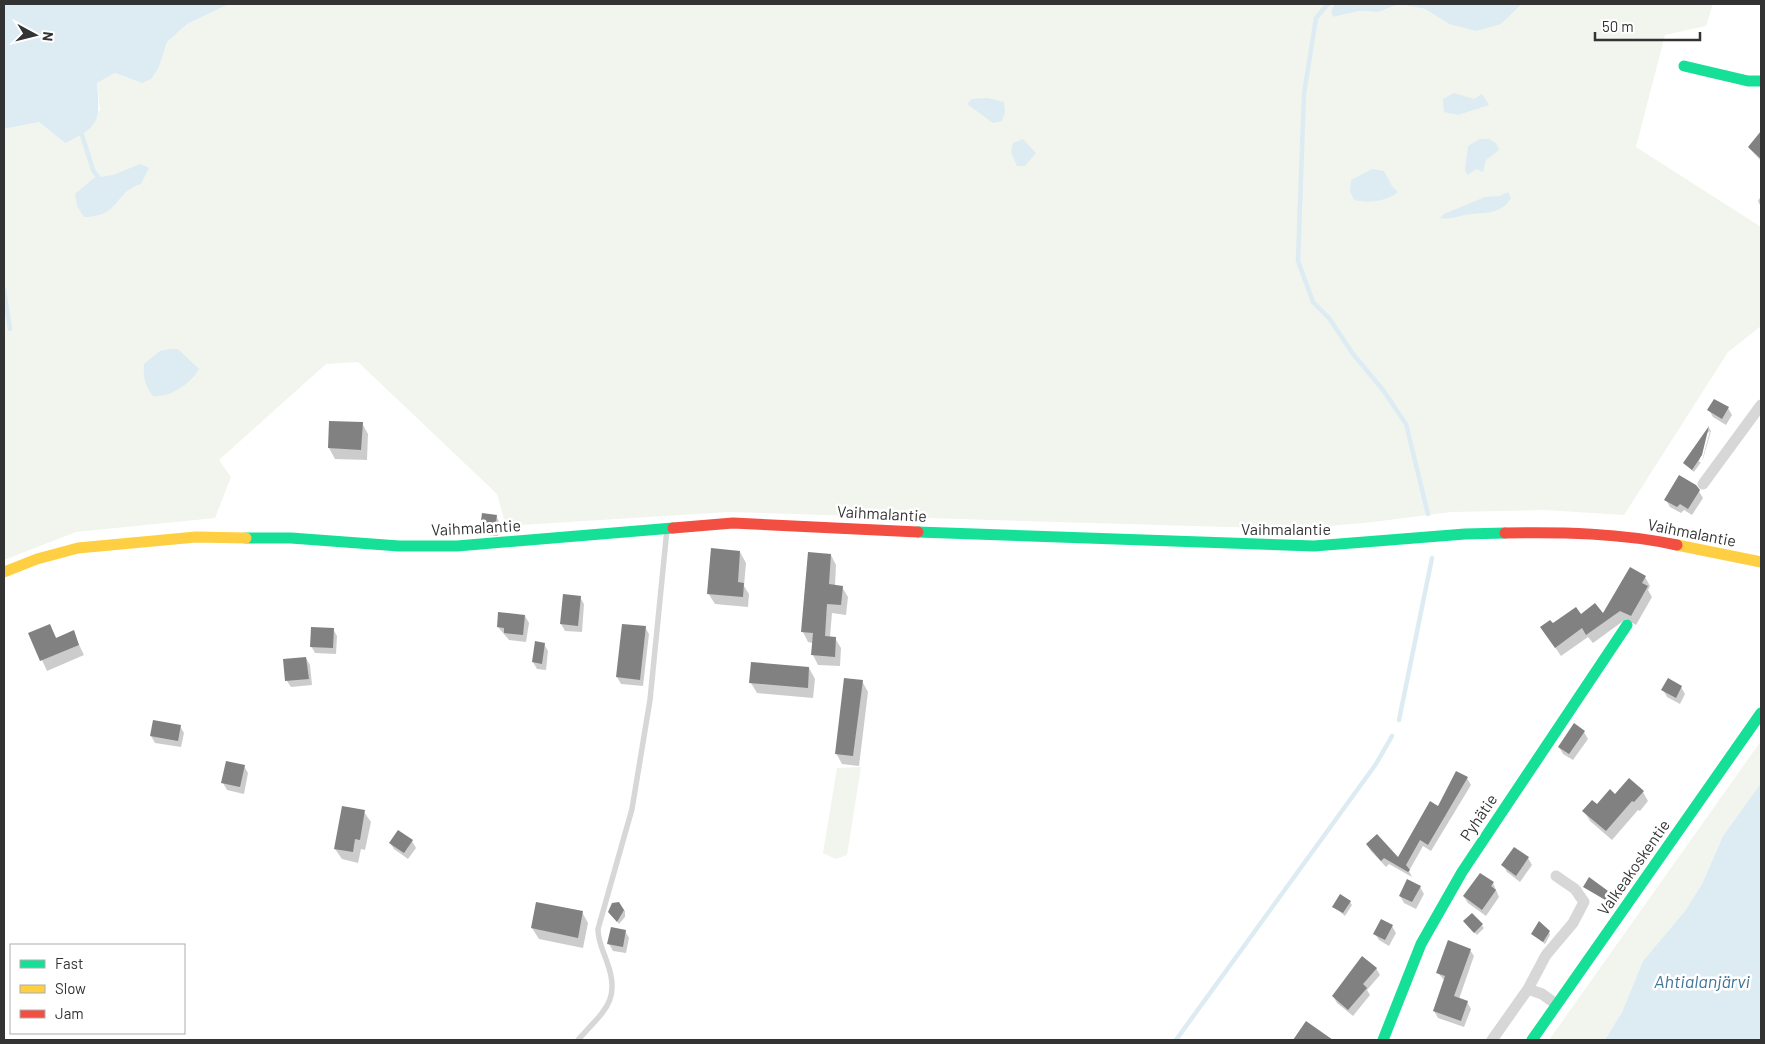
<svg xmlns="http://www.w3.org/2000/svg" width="1765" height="1044" font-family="Barlow,sans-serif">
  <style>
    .green { fill: #f1f5ed }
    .water { fill: #ddebf3 }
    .shadow { fill: #0003 }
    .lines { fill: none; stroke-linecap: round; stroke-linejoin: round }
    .stream { stroke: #ddebf3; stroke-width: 4.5 }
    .building { fill: #818181 }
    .lane { stroke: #d7d7d7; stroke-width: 5.5 }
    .street { stroke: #d7d7d7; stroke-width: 11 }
    .fast { stroke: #16e098; stroke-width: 11 }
    .slow { stroke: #ffcf43; stroke-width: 11 }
    .jam { stroke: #f24e42; stroke-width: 11 }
    .labels { text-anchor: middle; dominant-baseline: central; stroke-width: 5; stroke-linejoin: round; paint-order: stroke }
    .street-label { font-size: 16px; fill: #333; stroke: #fff }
    .water-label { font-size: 18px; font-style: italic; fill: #3f7597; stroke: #fff }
  </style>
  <rect width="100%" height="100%" fill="#fff"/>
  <path class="green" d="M229,4H1335L1331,11L1334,17L1359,11L1378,12L1399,4L1425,9L1449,24H1501L1522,4H1713L1706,26L1665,35L1636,147L1761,227V326L1728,352L1624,515L1545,510L1451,512L1373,522L1295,529L728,512L506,526L497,494L358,362L326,364L219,460L231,477L215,518L76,532L4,560V129L39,122L65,143L100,110L97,83L115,73L142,83L159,67L167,42L187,24Z
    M1761,741V783L1723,836L1702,884L1685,911L1643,961L1622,1012L1605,1040H1549Z
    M861,767L847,855L836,859L823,853L837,768Z"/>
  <path class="water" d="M4,4H229L187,24L167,42L159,67L151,79L142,83L115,73L97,83C100,120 101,126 65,143L39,122L4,129Z
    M1335,4H1522L1501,24L1476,31L1449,24L1425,9L1399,4L1378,12L1359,11L1333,17L1331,11Z
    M1454,93L1474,99L1482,94L1489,105L1458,115L1444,112L1443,99Z
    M988,98L1004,102L1005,112L1002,121L993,123L967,104L972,99Z
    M1023,139L1036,153L1025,166H1017L1011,152L1013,143Z
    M1480,139H1489L1496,143L1499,150L1486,160L1483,172L1476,169L1468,175L1465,171L1468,146Z
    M140,164L149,168L141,184C114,191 121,217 84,217L77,206L75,194L94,178L113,175Z
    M1372,169L1384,171L1392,186L1398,192C1385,202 1370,203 1354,200L1350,191L1351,180Z
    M1508,192L1511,198C1501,216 1481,212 1464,215C1455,217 1449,220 1440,218L1444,214L1485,197L1500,196Z
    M170,349H178L199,369C191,383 171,398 153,396C145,386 143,377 144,364L160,351Z
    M1761,783V1040H1605L1622,1012L1643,961L1685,911L1702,884L1723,836Z"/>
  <path class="shadow" d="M1761,133V161L1749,148Z
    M1761,196V207L1758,201Z
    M1728,408L1732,415L1726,425L1713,417L1709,410Z
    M330,422L362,423L368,434L367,460L335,459L329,448Z
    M1709,428L1711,431L1703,459L1702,461L1710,431L1706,434L1699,462H1701L1694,472L1684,463Z
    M1695,485L1703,498L1692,515L1684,510L1681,513L1670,507L1666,500Z
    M496,516L500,523L498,536L485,535L482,528Z
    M740,552L746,563L744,586L749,594L748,607L715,604L708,593Z
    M831,555L836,565L835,586L842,587L848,597L846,615L832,613L830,637L835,638L841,648L840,666L818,665L813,655V643L808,642L803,632Z
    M1645,577L1650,586L1648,590L1652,597L1636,625L1626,619L1593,643L1588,637L1561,656L1542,628L1580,616L1603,615Z
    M580,597L584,604L582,632L565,631L561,624Z
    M525,616L529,623L526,642L509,640L498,627Z
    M49,626L57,639L73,632L84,655L47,671L30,634Z
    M645,627L649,634L643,686L621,684L617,677Z
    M333,629L337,636L336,654L315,653L311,646Z
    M544,644L548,651L546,670L537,669L533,662Z
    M306,658L310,665L312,685L291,687L287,681Z
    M809,668L815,679L813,698L757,693L751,683Z
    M862,681L868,692L859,766L842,764L836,753Z
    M1681,687L1685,694L1680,704L1667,697L1663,690Z
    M180,726L184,733L181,747L155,743L151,736Z
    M1584,732L1588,739L1573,760L1563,754L1559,747Z
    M244,766L248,773L244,794L227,790L223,783Z
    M1467,778L1471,785L1431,851L1423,846L1409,871L1412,877L1389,864L1386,867L1371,851L1367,845L1398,859L1439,808Z
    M1643,792L1648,801L1640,811L1638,810L1612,840L1590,821L1584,811L1616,795Z
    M364,812L371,822L365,850L361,849L358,863L342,859L335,849Z
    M412,841L416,848L408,859L394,849L390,843Z
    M1528,858L1532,865L1520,882L1507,872L1503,865Z
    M1493,883L1499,897L1486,916L1468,903L1464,897Z
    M1420,887L1424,894L1416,909L1404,903L1400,896Z
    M1585,887L1618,900L1619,903L1616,907Z
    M1350,902L1352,905L1345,916L1334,907Z
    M618,903L625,911V917L619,924L609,911L611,906Z
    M582,912L588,923L583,948L539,939L532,928Z
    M1472,914L1484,928L1477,935L1466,924Z
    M1392,926L1396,933L1389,946L1379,940L1375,934Z
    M625,931L629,938L626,953L613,951L609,944Z
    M1549,932L1550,935L1545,944L1532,934Z
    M1470,950L1474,956L1459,999L1467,1002L1471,1009L1464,1027L1438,1018L1434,1011L1445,981L1437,972Z
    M1376,968L1380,975L1367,990L1370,995L1353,1016L1337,1003L1333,996Z"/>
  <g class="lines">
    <path class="stream" d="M1328,4L1316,18L1304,94L1298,261L1313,302L1329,318L1353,354L1383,390L1406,424L1428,514
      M82,135L93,170L98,177
      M4,290L10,329
      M1399,720L1432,558
      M1176,1040L1376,764L1392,736"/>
  </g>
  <path class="building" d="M1761,131V159L1748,147Z
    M1714,399L1729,407L1722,419L1707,410Z
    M329,421L363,422L361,450L328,448Z
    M1709,426L1702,455L1692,470L1683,463Z
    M1679,475L1696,485L1700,490L1688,509L1680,504L1677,507L1664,500Z
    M482,513L497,515L495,530L480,528Z
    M711,548L740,551L738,582L744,583L743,597L707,594Z
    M808,552L831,554L829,584L843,586L841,605L827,604L825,636L836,637L835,657L811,655L813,633L801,632Z
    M1630,567L1646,576L1642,583L1648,586L1631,616L1620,611L1586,635L1582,628L1555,648L1540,627L1550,620L1553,623L1576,607L1581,614L1595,603L1603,613Z
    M563,594L581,596L578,626L560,624Z
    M498,612L525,615L523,635L504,633V628L497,627Z
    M50,624L56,638L74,630L79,645L40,661L28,633Z
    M622,624L646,626L640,680L616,677Z
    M311,627L334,628L333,648L310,647Z
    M535,641L545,643L542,664L532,662Z
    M306,657L309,679L285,681L283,659Z
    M751,662L809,667L808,688L749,683Z
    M844,678L863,680L853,756L835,754Z
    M1668,678L1682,686L1676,698L1661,690Z
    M153,720L181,725L178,741L150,736Z
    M1574,723L1585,731L1569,754L1558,747Z
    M226,761L245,765L240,787L221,783Z
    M1456,771L1468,777L1428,845L1420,840L1406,865L1410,870L1408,872L1384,858L1381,861L1366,844L1377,834L1398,857L1430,801L1438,806Z
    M1629,778L1644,791L1634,802L1632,801L1606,831L1582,811L1592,800L1597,804L1610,789L1615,794Z
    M342,806L365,810L360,840L355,839L353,852L334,849Z
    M398,830L413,840L404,853L389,843Z
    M1514,847L1529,857L1516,876L1501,865Z
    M1480,873L1494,882L1491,886L1496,890L1482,910L1463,896Z
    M1589,877L1619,899L1614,905L1583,887Z
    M1407,879L1421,886L1412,902L1399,896Z
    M1340,894L1351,901L1343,913L1332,907Z
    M536,902L583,911L578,938L531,928Z
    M619,902L624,910L617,922L608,912L612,903Z
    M1472,913L1483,924L1474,933L1463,921Z
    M1381,919L1393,925L1385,940L1373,934Z
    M1539,921L1550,931L1543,942L1531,934Z
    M611,927L626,930L623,947L607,944Z
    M1448,940L1471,949L1454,996L1468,1001L1461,1021L1433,1011L1445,976L1436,973Z
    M1362,956L1377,968L1363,984L1367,988L1348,1010L1332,996Z
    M1306,1021L1333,1040H1293Z"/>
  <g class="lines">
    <path class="lane" d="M578,1040C602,1012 622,1002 607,962C603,950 598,942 598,929L632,809L650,700L667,529"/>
    <path class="street" d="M1703,484L1761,405
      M1528,989L1546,955L1573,923L1584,902L1575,889L1556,876
      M1492,1040L1528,989L1542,994L1556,1004"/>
    <path class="fast" d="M1684,66L1748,81H1761
      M918,532L1314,546L1465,534L1505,533
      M246,538H291L399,546H457L673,528
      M1383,1040L1421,944L1462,872L1627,625
      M1532,1040L1761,713"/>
    <path class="slow" d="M1677,545L1761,562
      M4,572L37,559L78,548L196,537L246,538"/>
    <path class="jam" d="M673,528L733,523L918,532
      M1505,533C1563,532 1620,533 1677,545"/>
  </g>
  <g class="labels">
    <g class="street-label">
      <text transform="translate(882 513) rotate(3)">Vaihmalantie</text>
      <text transform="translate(476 527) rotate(-3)">Vaihmalantie</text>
      <text x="1286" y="528">Vaihmalantie</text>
      <text transform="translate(1692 532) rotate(11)">Vaihmalantie</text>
      <text transform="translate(1478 817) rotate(-56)">Pyhätie</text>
      <text transform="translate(1633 867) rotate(-55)">Valkeakoskentie</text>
    </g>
    <g class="water-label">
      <text x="1702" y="981">Ahtialanjärvi</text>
    </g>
  </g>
  <rect width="1765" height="1044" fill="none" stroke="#333333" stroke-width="10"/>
  <rect x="10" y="944" width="175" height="90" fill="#ffffff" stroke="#adadad"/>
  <rect x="20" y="960" width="25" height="8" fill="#16e098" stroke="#adadad"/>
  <text x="55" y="969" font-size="15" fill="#333333">Fast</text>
  <rect x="20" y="985" width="25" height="8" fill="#ffcf43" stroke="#adadad"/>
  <text x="55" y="994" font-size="15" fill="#333333">Slow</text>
  <rect x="20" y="1010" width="25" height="8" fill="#f24e42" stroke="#adadad"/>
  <text x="55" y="1019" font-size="15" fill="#333333">Jam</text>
  <g transform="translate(35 35) rotate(97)" stroke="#ffffff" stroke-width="4" paint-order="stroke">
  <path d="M0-4L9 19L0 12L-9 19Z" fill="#333333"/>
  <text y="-8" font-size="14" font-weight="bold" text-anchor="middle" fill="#333333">N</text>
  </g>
  <path d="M1595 32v8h105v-8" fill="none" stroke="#333333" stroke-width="2.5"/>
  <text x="1602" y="32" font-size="15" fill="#333333" stroke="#ffffff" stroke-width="4" paint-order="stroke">50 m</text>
</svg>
